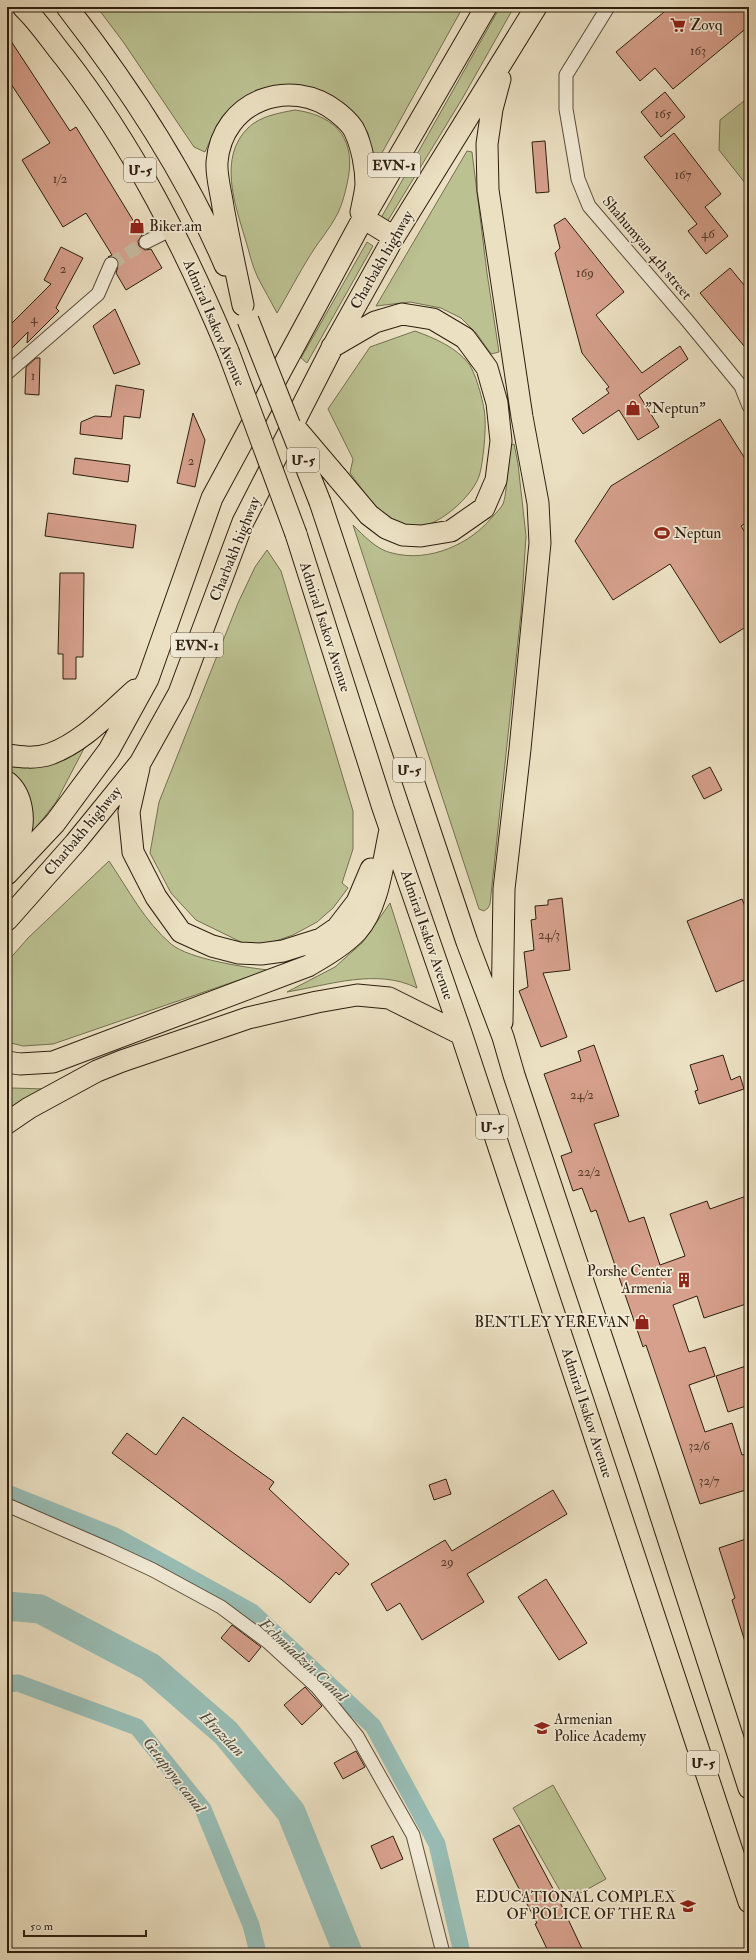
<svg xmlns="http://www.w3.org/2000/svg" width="756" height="1960" font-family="'IM FELL Double Pica','Noto Serif Armenian',serif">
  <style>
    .green { fill: #bbc191; stroke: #747050 }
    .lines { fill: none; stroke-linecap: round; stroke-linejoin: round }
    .canal { stroke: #98bdb5; stroke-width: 17 }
    .river { stroke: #98bdb5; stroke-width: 29 }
    .building { fill: #d6a08c; stroke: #2d1e0f }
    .minor-tunnel { stroke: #c5b99e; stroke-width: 13; stroke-dasharray: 13 6; stroke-linecap: butt }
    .minor-casing { stroke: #5c4e3c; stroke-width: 15 }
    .trunk-casing { stroke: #2d1e0f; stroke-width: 23 }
    .minor { stroke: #f2ebd7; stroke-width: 13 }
    .trunk { stroke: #ebe0c2; stroke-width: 21 }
    .trunk-bridge-casing { stroke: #2d1e0f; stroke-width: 23; stroke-linecap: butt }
    .trunk-bridge { stroke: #ebe0c2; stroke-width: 21 }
    .labels { text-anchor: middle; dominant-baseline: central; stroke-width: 3.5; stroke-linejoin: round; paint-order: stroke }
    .number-label { font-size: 13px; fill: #573e2e }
    .shield { fill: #f2ebd7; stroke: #685c4b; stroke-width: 1 }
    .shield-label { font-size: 14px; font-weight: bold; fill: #2d1e0f }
    .poi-label { font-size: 15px; fill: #2d1e0f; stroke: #f2ebd7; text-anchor: start }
    .street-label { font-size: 15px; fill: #2d1e0f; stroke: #f2ebd7 }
    .water-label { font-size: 16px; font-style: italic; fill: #4d4e41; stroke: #f2ebd7 }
  </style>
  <rect width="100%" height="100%" fill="#ebe0c2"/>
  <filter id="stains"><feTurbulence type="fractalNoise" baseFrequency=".005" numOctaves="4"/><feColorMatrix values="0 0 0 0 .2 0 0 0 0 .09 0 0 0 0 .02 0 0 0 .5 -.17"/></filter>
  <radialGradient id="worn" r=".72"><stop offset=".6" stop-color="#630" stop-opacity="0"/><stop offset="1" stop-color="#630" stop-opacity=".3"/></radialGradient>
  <path class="green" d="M97,7H288L303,11L338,12L360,11L381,7H463L378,160L373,156L368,133L354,113L345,104L325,93L303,87L221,123L213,134L205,152L194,147L124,43Z
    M500,7H514L462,99L387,222L381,218Z
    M749,97V188L719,150L720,120Z
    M295,110C339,116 357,142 347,184C345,194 342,204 338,213C330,229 318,242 309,257C298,275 288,294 277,313C271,301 264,290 258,278C252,266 249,251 245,238C235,205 218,157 248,128C260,116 279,113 295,110Z
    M467,151L472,152L487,273L499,352L491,354L477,334L461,318L441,308L410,302L376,306Z
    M367,242L373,246L307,363L301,358Z
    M415,331C434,338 456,347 469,364C476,374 485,406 485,419C486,431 483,462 480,473C475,495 436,530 412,527C407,526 400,523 395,521C375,511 363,490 350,473L353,459L328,409L370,347Z
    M514,444L518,464L526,536L521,613L490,904L488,908L484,911L479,909L353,525C364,536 377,550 392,553C429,563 471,544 493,516C496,513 501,508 503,504C507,495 508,458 509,446Z
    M267,550L281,571L353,811V849L342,883L348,888L333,908L317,922L293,935L267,944L243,943L196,920L171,893L150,853L159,802L238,603L255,567Z
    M89,739L56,802L15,855L26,828L7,775V761Z
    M7,791L15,809L7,851Z
    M109,861C128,889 145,922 171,944C189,959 243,967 268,970L53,1044L23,1046L7,1042V962L28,938Z
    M390,903L417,988C377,968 329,985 287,992L335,967L363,942Z
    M7,1087L12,1088L46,1089L7,1113Z
    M553,1785L606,1879L566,1901L513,1808Z"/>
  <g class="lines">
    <path class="canal" d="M7,1493L115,1536L252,1612L373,1726L437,1844L462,1953
      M7,1684L18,1683L137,1727L203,1809L251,1925L258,1953"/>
    <path class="river" d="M7,1606L40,1609L150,1667L226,1733L291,1812L348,1953"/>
  </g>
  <path class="building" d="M670,7H749V26L673,89L655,68L640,81L616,52Z
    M7,35L70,131L76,127L142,235L138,241L139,246L145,250L151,249L162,268L126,290L116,273L119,263L118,260L114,257H108L112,255L86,213L63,227L22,160L50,143L7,78Z
    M665,92L685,117L661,137L641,112Z
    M674,133L721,194L705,207L728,236L706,254L688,231L697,224L644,157Z
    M545,141L549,192L536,193L532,142Z
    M565,218L624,292L596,315L642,373L680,346L688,359L639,395L659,427L638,440L619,410L583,434L572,419L609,393L606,389L609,387L582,353L555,253L560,248L554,225Z
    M61,247L83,258L56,308L59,311L27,343L28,332L7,353V328L51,284L44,280Z
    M730,268L749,291V352L700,293Z
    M115,309L140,364L114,374L93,326Z
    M36,358H40L39,395L25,394L26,367Z
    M116,385L144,390L140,418L124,416L122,439L80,434L81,422L95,416L111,417Z
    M193,413L205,440L195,487L177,483Z
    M720,419L749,465V521L741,526L749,539V625L720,643L670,564L613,600L575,541L611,486Z
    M75,458L130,465L128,482L73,474Z
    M48,513L136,525L133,548L45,536Z
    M60,573H84L83,657H76V679H63V654H58Z
    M710,767L722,790L704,799L692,776Z
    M562,898L570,970L543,973L567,1037L541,1047L519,991L528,987L524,952L534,950L531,920L536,919L535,906L548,905V900Z
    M742,899L749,916V978L716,992L687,921Z
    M594,1045L619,1116L594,1124L629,1222L644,1217L660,1265L685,1256L670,1214L707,1201L710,1209L749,1195V1303L704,1318L697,1296L673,1305L689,1352L705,1347L715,1376L689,1385L705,1432L732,1423L742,1455L749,1453V1489L700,1504L646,1345L643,1347L596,1210L591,1212L582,1188L573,1191L561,1156L572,1152L544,1074L581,1061L578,1051Z
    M723,1055L731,1080L740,1076L744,1089L699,1104L695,1091L698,1090L690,1065Z
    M749,1365V1405L728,1412L716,1376Z
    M183,1417L274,1482L269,1489L349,1564L339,1575L336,1572L310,1603L282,1580L112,1453L127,1433L156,1455Z
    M446,1479L451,1494L434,1500L429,1485Z
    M553,1490L567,1514L467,1574L484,1602L422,1640L400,1603L387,1611L371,1584L445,1540L452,1551Z
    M749,1538V1644L746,1645L732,1600L735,1598L719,1548Z
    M546,1579L587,1643L559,1660L518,1597Z
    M232,1625L261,1647L249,1662L221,1638Z
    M305,1687L322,1706L302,1725L284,1705Z
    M356,1751L365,1767L343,1779L334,1763Z
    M519,1825L559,1900L584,1953H549L535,1924L537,1923L493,1839Z
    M393,1836L403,1859L381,1869L371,1846Z"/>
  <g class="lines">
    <path class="minor-tunnel" d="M111,264L146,242"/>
    <defs>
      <path id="minor" d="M608,7L566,75V109L578,179L589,206L686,319L741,386L749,406
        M146,242L172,229
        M7,373L98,294L111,264
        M7,1505L108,1549L153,1570L221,1607L268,1642L317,1687L357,1736L413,1835L443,1953"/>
      <path id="trunk" d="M23,7C39,22 51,41 65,58C134,147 185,248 228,351
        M67,7C129,87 186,173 225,265
        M500,79L492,109L487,144L488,190L522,417L538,503L540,543L520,749L504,889L502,1022
        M363,218L394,237
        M243,305C236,272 229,240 223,207C221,192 216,176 217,162C222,101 290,75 337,112C343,117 352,124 355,132C362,147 366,168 366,185C365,194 363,203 361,212
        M332,347L375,322L402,314L433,319L465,338L487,368L497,403L501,441L496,480L484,508L451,531L421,536L403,535L386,528L369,515L337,477
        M320,502L467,942L503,1037L514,1075L646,1470L749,1788
        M296,534L383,808L461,1033L749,1902
        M7,755C21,757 36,759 50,754C83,742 109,713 135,690
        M139,768L129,812L133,852L156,897L181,932L212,946L239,953L261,954L283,951L321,939L337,928L357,902L371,869
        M7,782C23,795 26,822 18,840C16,847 11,853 7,859
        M7,874L55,823L109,750L148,679L212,498L360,224L486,7
        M7,920L75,843L140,763L179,693L243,522L332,348L394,237L536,7
        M7,1062L20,1064L53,1062L308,966C325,956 344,945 357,931C379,907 383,861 390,830
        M7,1123L29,1108L97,1071L122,1061L248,1018L317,1002L357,995L389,998L461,1034"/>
    </defs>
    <use href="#minor" class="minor-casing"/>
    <use href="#trunk" class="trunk-casing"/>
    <use href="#minor" class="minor"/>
    <use href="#trunk" class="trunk"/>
    <defs>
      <path id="trunk-bridge" d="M248,320L320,502
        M228,351L296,534
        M298,431L337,477"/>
    </defs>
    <use href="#trunk-bridge" class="trunk-bridge-casing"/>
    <use href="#trunk-bridge" class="trunk-bridge"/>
  </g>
  <defs>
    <symbol id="supermarket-bare" viewBox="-9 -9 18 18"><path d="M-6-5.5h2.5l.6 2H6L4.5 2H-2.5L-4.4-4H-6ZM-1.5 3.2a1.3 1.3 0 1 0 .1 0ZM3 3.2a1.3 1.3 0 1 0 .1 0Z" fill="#8f2418" stroke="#f2ebd7" stroke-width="2.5" paint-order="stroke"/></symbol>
    <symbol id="shop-bare" viewBox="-9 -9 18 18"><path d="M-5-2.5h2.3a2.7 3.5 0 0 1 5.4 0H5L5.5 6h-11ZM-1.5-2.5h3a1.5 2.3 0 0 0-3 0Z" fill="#8f2418" stroke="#f2ebd7" stroke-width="2.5" paint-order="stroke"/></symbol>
    <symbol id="stadium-bare" viewBox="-9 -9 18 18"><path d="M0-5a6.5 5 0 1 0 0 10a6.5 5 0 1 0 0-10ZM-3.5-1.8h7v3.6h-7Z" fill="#8f2418" stroke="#f2ebd7" stroke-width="2.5" paint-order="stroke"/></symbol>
    <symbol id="building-bare" viewBox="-9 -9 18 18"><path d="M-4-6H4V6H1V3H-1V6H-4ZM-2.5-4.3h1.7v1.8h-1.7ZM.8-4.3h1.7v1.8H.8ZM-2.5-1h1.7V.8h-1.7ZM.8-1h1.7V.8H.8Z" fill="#8f2418" stroke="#f2ebd7" stroke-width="2.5" paint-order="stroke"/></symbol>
    <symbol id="university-bare" viewBox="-9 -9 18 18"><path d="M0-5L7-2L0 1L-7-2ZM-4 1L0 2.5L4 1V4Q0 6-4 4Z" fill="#8f2418" stroke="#f2ebd7" stroke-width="2.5" paint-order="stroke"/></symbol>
  </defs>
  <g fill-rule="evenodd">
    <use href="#supermarket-bare" x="667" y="14" width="22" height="22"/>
    <use href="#shop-bare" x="126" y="215" width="22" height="22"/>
    <use href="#shop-bare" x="622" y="397" width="22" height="22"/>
    <use href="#stadium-bare" x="651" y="522" width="22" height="22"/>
    <use href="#building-bare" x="673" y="1269" width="22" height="22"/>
    <use href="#shop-bare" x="631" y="1311" width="22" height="22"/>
    <use href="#university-bare" x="531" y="1717" width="22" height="22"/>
    <use href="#university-bare" x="677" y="1895" width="22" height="22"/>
  </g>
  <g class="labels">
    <g class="number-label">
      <text x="698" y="51">163</text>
      <text x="663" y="114">165</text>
      <text x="683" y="175">167</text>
      <text x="60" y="179">1/2</text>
      <text x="708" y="234">46</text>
      <text x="63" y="269">2</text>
      <text x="585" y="273">169</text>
      <text x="34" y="319">4</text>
      <text x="33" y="376">1</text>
      <text x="191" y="461">2</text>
      <text x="549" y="935">24/3</text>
      <text x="582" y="1095">24/2</text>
      <text x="589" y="1172">22/2</text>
      <text x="699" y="1446">32/6</text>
      <text x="709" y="1481">32/7</text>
      <text x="447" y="1562">29</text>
    </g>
    <g class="shield">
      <rect x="368" y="153" width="52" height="24" rx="3"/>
      <rect x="124" y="158" width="32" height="24" rx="3"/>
      <rect x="287" y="448" width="32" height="24" rx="3"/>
      <rect x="171" y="633" width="52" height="24" rx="3"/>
      <rect x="393" y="758" width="32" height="24" rx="3"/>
      <rect x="476" y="1115" width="32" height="24" rx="3"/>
      <rect x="687" y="1751" width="32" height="24" rx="3"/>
    </g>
    <g class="shield-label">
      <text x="394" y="165">EVN-1</text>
      <text x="140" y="170">Մ-5</text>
      <text x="303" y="460">Մ-5</text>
      <text x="197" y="645">EVN-1</text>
      <text x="409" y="770">Մ-5</text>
      <text x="492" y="1127">Մ-5</text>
      <text x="703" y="1763">Մ-5</text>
    </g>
    <g class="poi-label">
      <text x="690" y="25">Zovq</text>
      <text x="149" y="226">Biker.am</text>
      <text x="645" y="408">"Neptun"</text>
      <text x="674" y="533">Neptun</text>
      <text x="672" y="1271" text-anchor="end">Porshe Center<tspan x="672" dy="17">Armenia</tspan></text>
      <text x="630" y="1322" text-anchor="end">BENTLEY YEREVAN</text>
      <text x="554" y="1719">Armenian<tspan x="554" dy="17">Police Academy</tspan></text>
      <text x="676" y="1897" text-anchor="end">EDUCATIONAL COMPLEX<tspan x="676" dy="17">OF POLICE OF THE RA</tspan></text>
    </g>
    <g class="street-label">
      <text transform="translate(647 248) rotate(50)">Shahumyan 4th street</text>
      <text transform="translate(382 260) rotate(-60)">Charbakh highway</text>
      <text transform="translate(214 323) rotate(67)">Admiral Isakov Avenue</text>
      <text transform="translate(235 549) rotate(-68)">Charbakh highway</text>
      <text transform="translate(325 627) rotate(72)">Admiral Isakov Avenue</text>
      <text transform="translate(83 831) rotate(-50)">Charbakh highway</text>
      <text transform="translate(427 935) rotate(71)">Admiral Isakov Avenue</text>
      <text transform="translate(587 1413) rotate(72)">Admiral Isakov Avenue</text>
    </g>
    <g class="water-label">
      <text transform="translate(303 1660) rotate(43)">Echmiadzin Canal</text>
      <text transform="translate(222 1734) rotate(46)">Hrazdan</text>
      <text transform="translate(174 1775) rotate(52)">Getapnya canal</text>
    </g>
  </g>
  <rect width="756" height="1960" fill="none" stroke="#ebe0c2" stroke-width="24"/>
  <rect x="8" y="8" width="740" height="1944" fill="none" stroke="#2d1e0f" stroke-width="2"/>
  <rect x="12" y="12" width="732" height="1936" fill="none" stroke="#2d1e0f"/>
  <path d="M24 1930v6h122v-6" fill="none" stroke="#2d1e0f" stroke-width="2"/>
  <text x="30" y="1930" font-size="12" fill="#2d1e0f" stroke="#f2ebd7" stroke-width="3" paint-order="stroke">50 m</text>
  <rect width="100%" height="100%" filter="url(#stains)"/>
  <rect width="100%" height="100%" fill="url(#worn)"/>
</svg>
